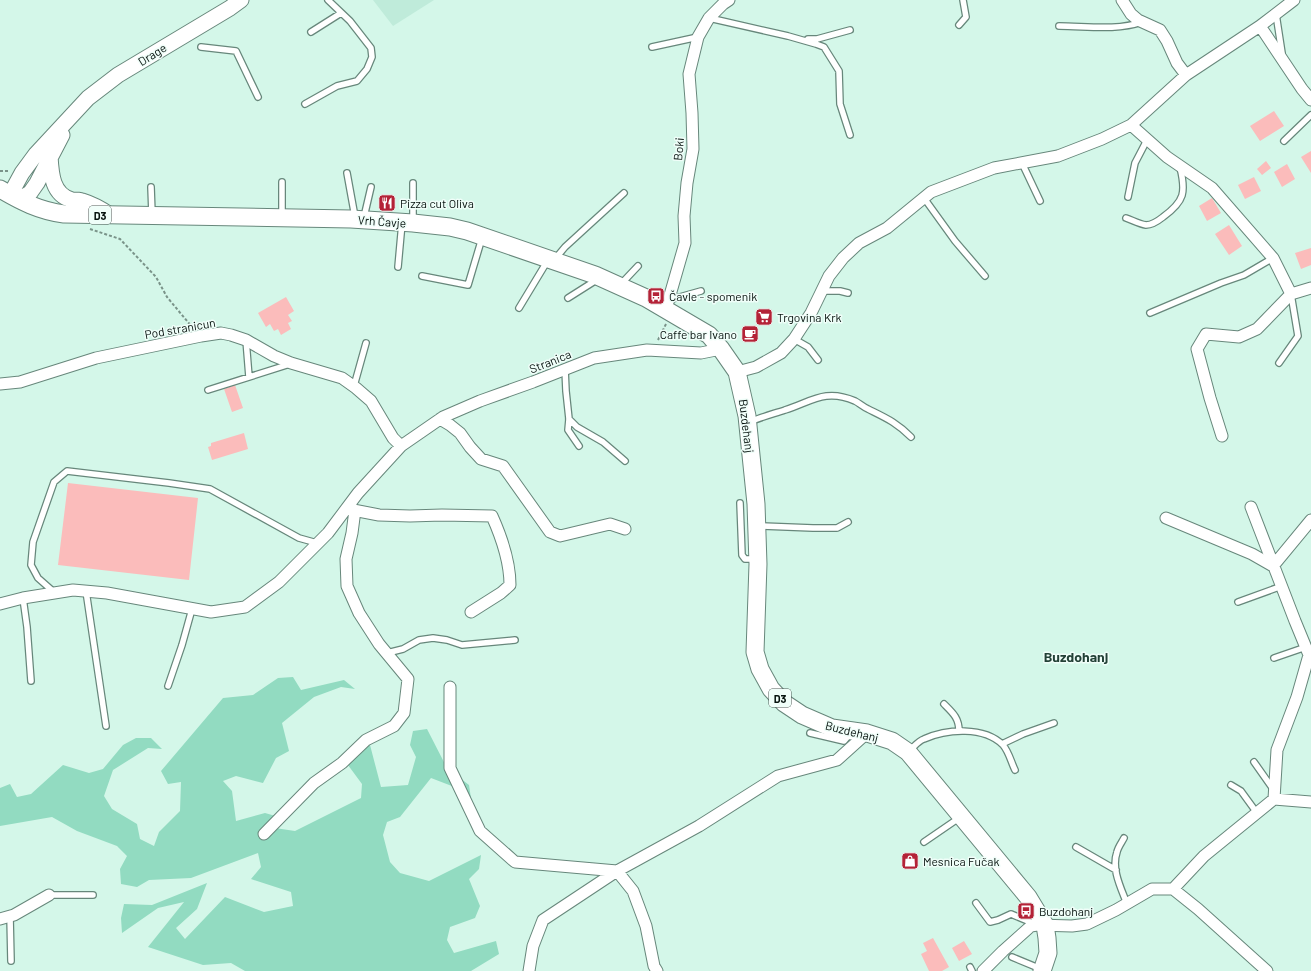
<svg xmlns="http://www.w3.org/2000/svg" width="1311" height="971" font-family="Barlow,sans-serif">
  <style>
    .built { fill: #bfebda }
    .green { fill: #92dbc1 }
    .building { fill: #fbbcbb }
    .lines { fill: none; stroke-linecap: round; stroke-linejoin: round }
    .lane-casing { stroke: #67877b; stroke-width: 8 }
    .street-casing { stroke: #67877b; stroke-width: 13 }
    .secondary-casing { stroke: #67877b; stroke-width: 17 }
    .primary-casing { stroke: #67877b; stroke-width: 19 }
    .path { stroke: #7a9389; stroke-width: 2; stroke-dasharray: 3 2; stroke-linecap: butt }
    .lane { stroke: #fff; stroke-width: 5.5 }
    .street { stroke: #fff; stroke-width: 11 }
    .secondary { stroke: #fff; stroke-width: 15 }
    .primary { stroke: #fff; stroke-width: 17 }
    .labels { text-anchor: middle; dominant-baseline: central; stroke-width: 3; stroke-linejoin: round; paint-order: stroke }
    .shield { fill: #f0fef9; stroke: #4c5954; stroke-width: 1 }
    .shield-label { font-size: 11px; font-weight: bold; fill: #06120e }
    .street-label { font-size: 12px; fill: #06120e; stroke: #f0fef9 }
    .poi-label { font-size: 12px; fill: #06120e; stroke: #f0fef9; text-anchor: start }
    .quarter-label { font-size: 14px; font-weight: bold; fill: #234137; stroke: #f0fef9 }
  </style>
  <rect width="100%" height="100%" fill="#d4f7e9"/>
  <path class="built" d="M373,0H434L393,26Z"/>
  <path class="green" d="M293,677L301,690L344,680L355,689L341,687L314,697L282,723L289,751L276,758L263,783L236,776L223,781L232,791L236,821L265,813L279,817L268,827L295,831L361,798L362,784L345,761L370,745L381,787L408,785L416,757L410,745L413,731L427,729L447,768L469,785L473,812L457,788L431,778L400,817L387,822L383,835L390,862L400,873L429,881L481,855L479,869L469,879L480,906L475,918L450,927L447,940L454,953L496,941L499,954L471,971H245L231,963L203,965L148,947L184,902L158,908L122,933L121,918L124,904L152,905L207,883L197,909L176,928L185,939L225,897L264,912L293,906L291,892L251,879L261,867L258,853L191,878L149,880L137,887L121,884L120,869L127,856L117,846L77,831L52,817L0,826V788L10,784L17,797L31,794L63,765L89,773L103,769L123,745L136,738H151L162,749L148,748L113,770L104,796L112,809L137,824L140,839L154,846L159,832L180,811L181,782L168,784L161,771L223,698L253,695L278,678Z"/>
  <path class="building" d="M1274,111L1284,126L1260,141L1250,126Z
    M1311,151V173L1301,157Z
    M1266,161L1271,168L1262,175L1257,169Z
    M1287,164L1295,179L1282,187L1274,172Z
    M1254,177L1261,191L1245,199L1238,185Z
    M1212,198L1221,213L1207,221L1199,206Z
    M1229,225L1242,246L1229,255L1215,234Z
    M1311,248V265L1301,269L1295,253Z
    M286,297L294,311L288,315L292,321L288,323L291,329L281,335L278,329L274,331L270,324L266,327L258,313Z
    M235,385L243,408L232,412L224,389Z
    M244,433L248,449L212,460L208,447L211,446V443Z
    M68,483L198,498L189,580L58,565Z
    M933,938L949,967L942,971H929L921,954L927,951L923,943Z
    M964,941L972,954L959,961L952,948Z"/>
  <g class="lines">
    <defs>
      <path id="lane" d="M1276,14L1282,53
        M709,18L788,36L816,44L824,47L839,71L840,104L850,135
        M959,25L966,17L963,0
        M1059,26C1086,26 1116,31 1142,22
        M311,32L341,13
        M808,39H817L850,30
        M201,47L236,51L258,97
        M652,47L698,37
        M305,104L337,86L357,81L367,69L372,57L371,48L350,21L328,0
        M1284,141L1311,115
        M1022,163L1040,201
        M347,173L355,217
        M282,182V216
        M413,183V220
        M151,187L152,214
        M1128,197L1135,163L1147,140
        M924,198L955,241L985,276
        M364,217L371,187
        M1126,218C1132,220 1139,224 1146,225C1152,225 1158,221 1163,217C1185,201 1186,192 1180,167
        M555,259L565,247L624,193
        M398,267L402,223
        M422,276L468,285L482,238
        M621,284L638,266
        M821,291H840L848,293
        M568,298L598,279
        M669,300L701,291
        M519,308L548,260
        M1150,313L1221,283L1244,275L1273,258
        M794,339L808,347L818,360
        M246,340L249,377
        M1279,363L1298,336L1291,294
        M565,369L566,391L569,419L568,430L579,446
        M354,386L366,343
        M208,390L290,364
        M569,419L577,427L603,442L625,461
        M750,422C761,417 773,414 785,410C811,402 825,388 855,401C859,403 863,407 868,409C886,418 896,422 911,437
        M740,503L742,555L745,559H755
        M759,526L813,528H837L848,522
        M86,591L106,726
        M55,593L38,578L31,565L33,542L54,482L67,471L169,483L210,489L299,538L317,543
        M23,598L27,627L31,681
        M1238,602L1282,586
        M387,653L403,649L419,640L433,638L447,640L462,645L515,640
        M1274,658L1306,647
        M168,686L182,645L192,609
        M944,704C953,713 959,718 959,731
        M810,733L844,741L850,734
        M1002,744L1023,734L1054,723
        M909,751C914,747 918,741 924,739C947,729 984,726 1003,745C1009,752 1011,762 1015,770
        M1254,762L1273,789
        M1231,785L1241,791L1257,813
        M1124,838C1122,842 1118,847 1117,852C1111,869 1121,888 1127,904
        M924,842L959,818
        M1076,847L1116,870
        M49,895H93
        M976,903L990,922L998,920L1011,914L1035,924
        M10,916L11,961
        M1012,957L1041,969
        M970,967L972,971"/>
      <path id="street" d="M1122,0L1131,14L1138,20L1160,30L1167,41L1177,63L1186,75
        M1260,26L1302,89L1311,100
        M1131,125L1186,75L1260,26L1294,0
        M666,309L685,243L684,216L687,183L693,149L692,113L689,74L698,37L709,18L723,4L729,0
        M737,372L756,367L781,353L794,339L811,313L829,276L843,258L859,243L887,228L931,192L994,168L1058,156L1102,139L1131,125L1167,157L1212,188L1273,258L1291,294L1311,288
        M0,384L20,382L96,358L201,336L221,333L231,335L246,340L274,356L291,363L342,378L356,388L371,401L393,438L401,446
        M440,419L450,425L460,433L470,447L481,459L503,466L550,532L560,536L610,524L625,529
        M1222,436L1210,398L1197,349L1206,334L1239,337L1257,329L1291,294
        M1251,507L1295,621L1309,655L1297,697L1277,750L1274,799
        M348,509L379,515L410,516L442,515L492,516C501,536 510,563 510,585L501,593L471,612
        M1166,518L1252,554L1273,566L1311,520
        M0,604L23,598L73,590L107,593L211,612L245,607L279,582L328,533L358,493L401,446L443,417L480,401L533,382L594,358L647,350L701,353L721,349
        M450,687V768L480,831L515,862L617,871L633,891L646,926L654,966L657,971
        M264,834L314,783L342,763L366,740L394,726L404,713L408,679L379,644L359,613L347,586L346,559L352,533L355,510
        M1173,889L1204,856L1274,799L1311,802
        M1173,889L1198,909L1267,971
        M0,919L14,915L49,895
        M529,971L533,946L543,920L617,871L699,826L778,776L837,760L867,733
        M983,971L1003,951L1031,926L1037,925L1072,926L1087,924L1116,910L1152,889H1173"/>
      <path id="secondary" d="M50,156C51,173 52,195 72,200C76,200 79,200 82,201C92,204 101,209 110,215
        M10,195L22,173L36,154L88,98L118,75L230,8L241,0
        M17,198L25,196L30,193L37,183L62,135"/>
      <path id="primary" d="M0,189C20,201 40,211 64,214L351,219L413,223L450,227L467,231L595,275L646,298L709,335L721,349L737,372L747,416L756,504L758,564L755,652L760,669L771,689L784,703L802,715L832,728L867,733L892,741L908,752L1028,897L1045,925L1047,938L1048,953L1042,971"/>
    </defs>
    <use href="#lane" class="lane-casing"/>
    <use href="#street" class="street-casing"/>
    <use href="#secondary" class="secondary-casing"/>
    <use href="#primary" class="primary-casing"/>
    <path class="path" d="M0,171H8
      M90,229L120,239L156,277L167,297L192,327
      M658,340L666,324"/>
    <use href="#lane" class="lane"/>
    <use href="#street" class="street"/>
    <use href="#secondary" class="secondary"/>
    <use href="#primary" class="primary"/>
  </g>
  <defs>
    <symbol id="restaurant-square" viewBox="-11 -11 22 22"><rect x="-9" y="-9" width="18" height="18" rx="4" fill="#b42237" stroke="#f0fef9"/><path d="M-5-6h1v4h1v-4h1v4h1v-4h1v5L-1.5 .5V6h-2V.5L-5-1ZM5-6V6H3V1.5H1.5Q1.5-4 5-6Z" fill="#fff"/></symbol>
    <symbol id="bus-square" viewBox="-11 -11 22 22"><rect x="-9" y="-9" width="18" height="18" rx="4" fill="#b42237" stroke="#f0fef9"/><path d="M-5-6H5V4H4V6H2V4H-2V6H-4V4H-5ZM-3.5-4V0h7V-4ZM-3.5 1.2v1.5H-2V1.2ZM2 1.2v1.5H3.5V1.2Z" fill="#fff"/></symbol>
    <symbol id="supermarket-square" viewBox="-11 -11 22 22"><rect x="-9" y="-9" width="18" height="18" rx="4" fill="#b42237" stroke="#f0fef9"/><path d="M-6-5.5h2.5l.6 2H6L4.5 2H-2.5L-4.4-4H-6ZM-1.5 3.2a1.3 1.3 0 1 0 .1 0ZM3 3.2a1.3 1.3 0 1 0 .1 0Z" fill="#fff"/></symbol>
    <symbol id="cafe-square" viewBox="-11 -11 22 22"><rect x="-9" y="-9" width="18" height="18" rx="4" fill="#b42237" stroke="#f0fef9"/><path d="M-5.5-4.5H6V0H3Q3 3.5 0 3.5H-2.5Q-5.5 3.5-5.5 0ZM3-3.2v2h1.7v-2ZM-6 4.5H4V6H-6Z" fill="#fff"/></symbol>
    <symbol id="shop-square" viewBox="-11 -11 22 22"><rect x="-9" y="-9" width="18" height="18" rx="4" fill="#b42237" stroke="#f0fef9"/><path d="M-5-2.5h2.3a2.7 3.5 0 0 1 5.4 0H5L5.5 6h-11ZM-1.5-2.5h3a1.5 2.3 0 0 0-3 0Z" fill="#fff"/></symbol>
  </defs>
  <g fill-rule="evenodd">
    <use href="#restaurant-square" x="377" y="193" width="20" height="20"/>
    <use href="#bus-square" x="646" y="286" width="20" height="20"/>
    <use href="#supermarket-square" x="754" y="307" width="20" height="20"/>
    <use href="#cafe-square" x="740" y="324" width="20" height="20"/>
    <use href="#shop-square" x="900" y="851" width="20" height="20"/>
    <use href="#bus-square" x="1016" y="901" width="20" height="20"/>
  </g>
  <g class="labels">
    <g class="shield">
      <rect x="89" y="206" width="22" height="18" rx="3"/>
      <rect x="769" y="689" width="22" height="18" rx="3"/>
    </g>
    <g class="shield-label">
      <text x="100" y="215">D3</text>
      <text x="780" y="698">D3</text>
    </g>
    <g class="street-label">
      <text transform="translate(152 54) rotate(-32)">Drage</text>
      <text transform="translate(678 149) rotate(-85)">Boki</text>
      <text transform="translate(382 221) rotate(4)">Vrh Čavje</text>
      <text transform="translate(180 328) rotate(-10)">Pod stranicun</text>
      <text transform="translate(550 361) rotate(-22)">Stranica</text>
      <text transform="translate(747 426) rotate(83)">Buzdehanj</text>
      <text transform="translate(852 731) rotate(14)">Buzdehanj</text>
    </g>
    <g class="poi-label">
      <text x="400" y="203">Pizza cut Oliva</text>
      <text x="669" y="296">Čavle - spomenik</text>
      <text x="777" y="317">Trgovina Krk</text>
      <text x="737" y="334" text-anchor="end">Caffe bar Ivano</text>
      <text x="923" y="861">Mesnica Fučak</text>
      <text x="1039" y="911">Buzdohanj</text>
    </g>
    <g class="quarter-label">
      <text x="1076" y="656">Buzdohanj</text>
    </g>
  </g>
</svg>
